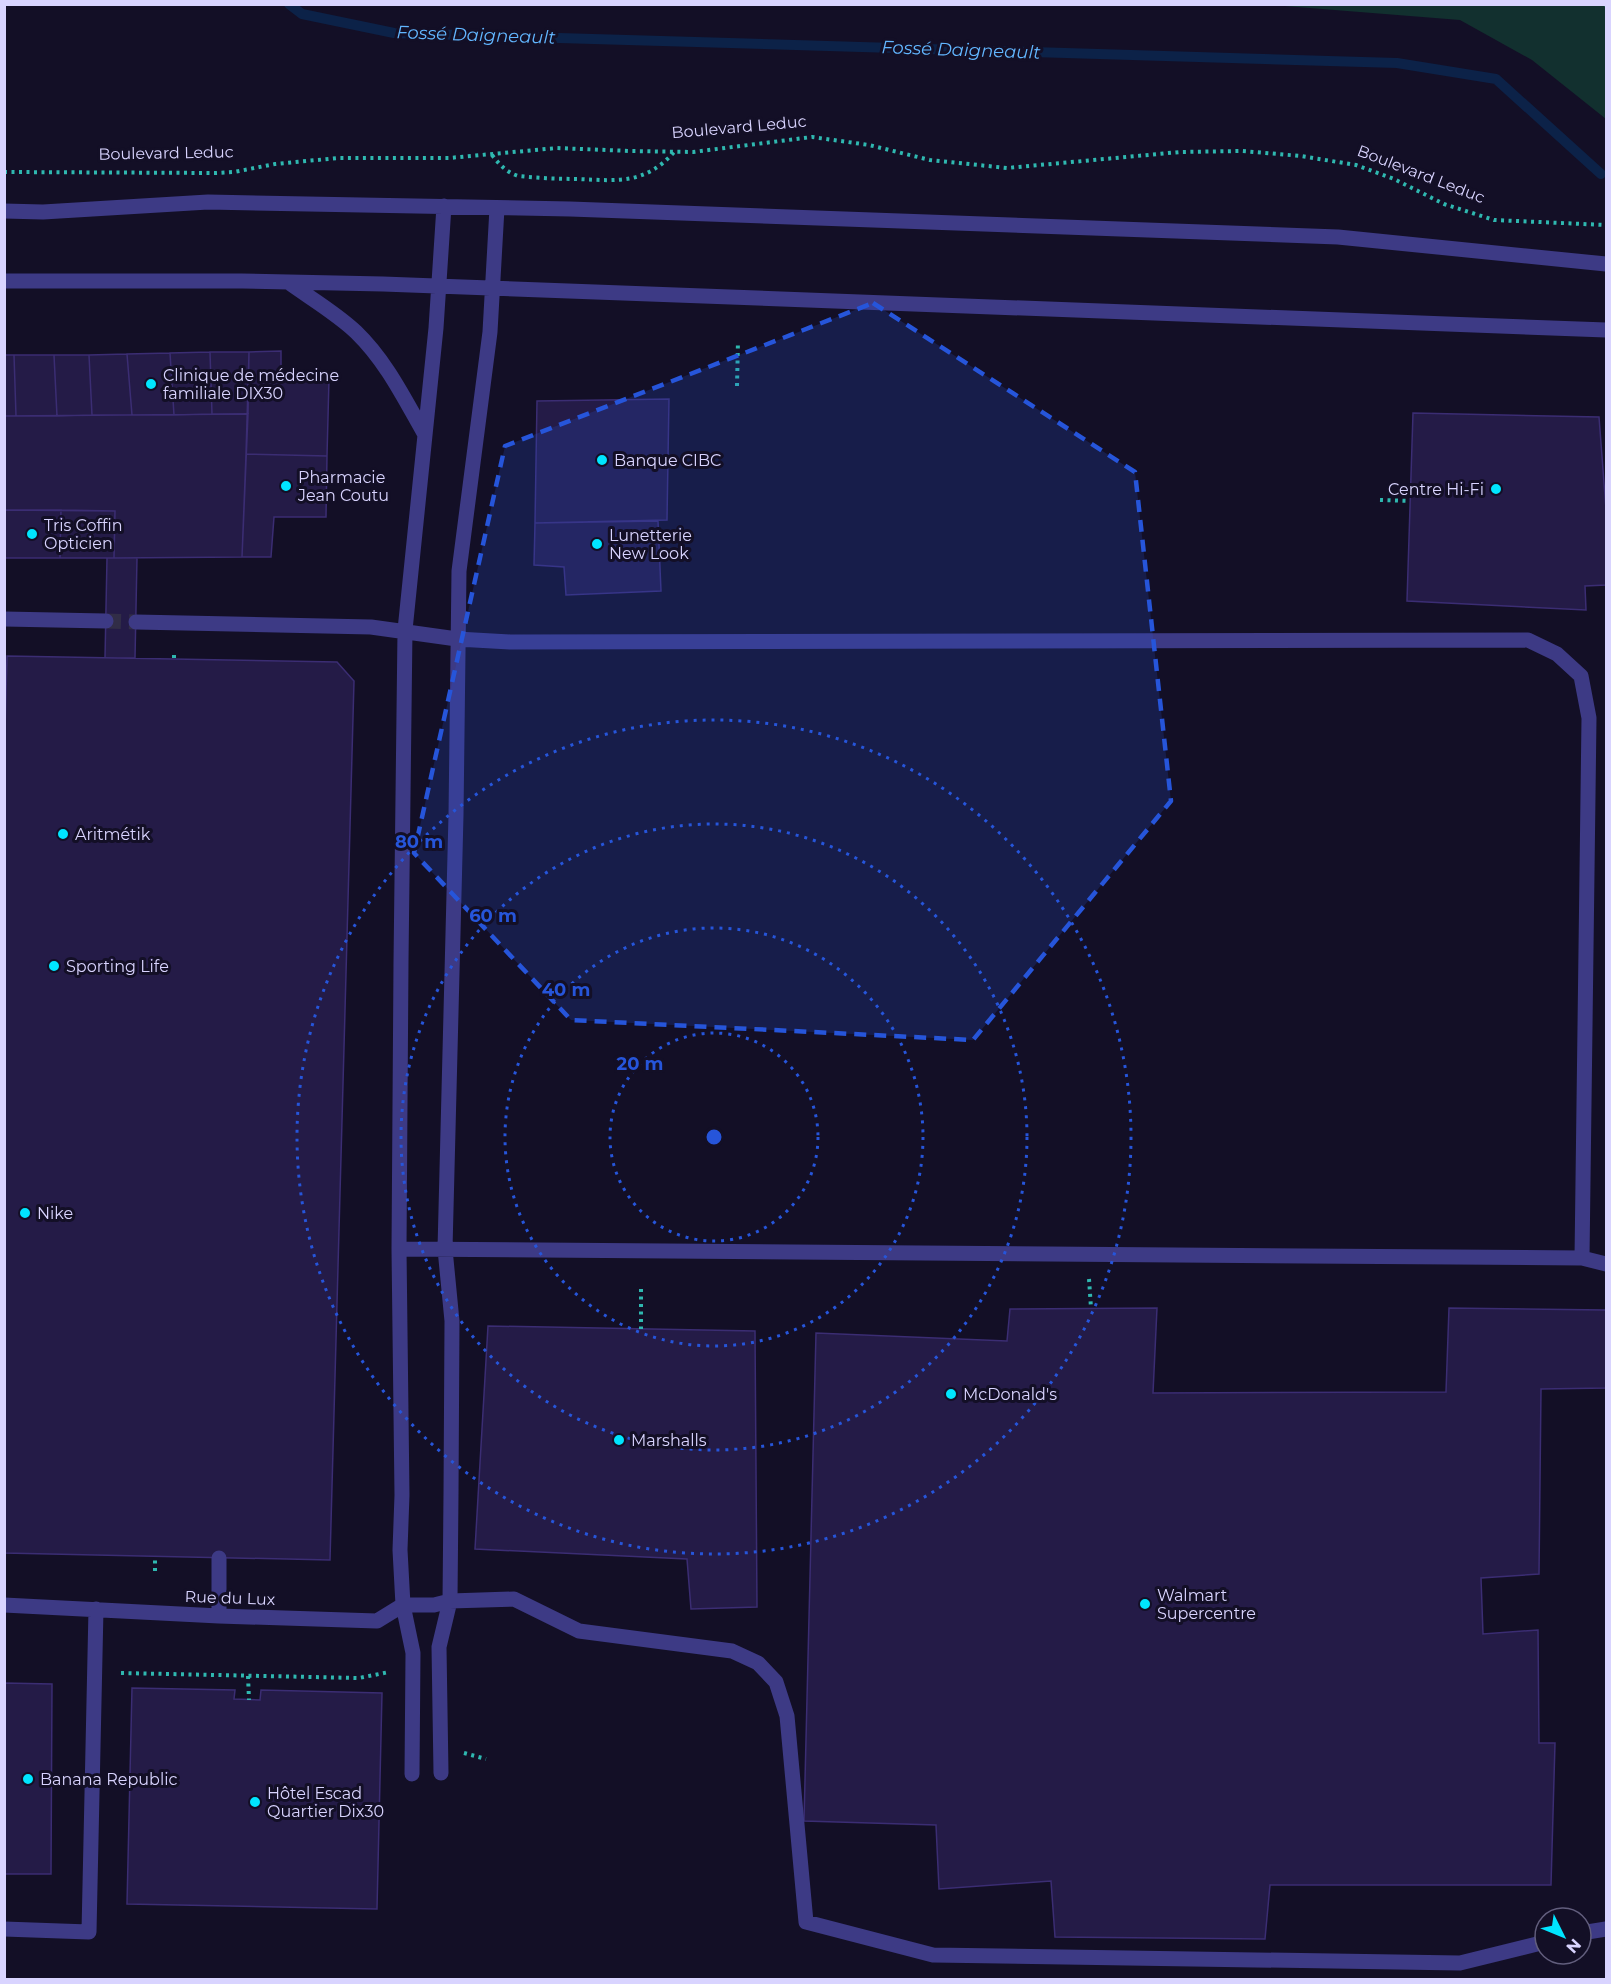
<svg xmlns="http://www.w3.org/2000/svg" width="1611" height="1984" font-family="Montserrat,sans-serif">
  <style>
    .green { fill: #12302f }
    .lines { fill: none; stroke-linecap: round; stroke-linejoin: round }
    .stream { stroke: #0c2248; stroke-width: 10 }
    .building { fill: #241b47; stroke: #3b2d73; stroke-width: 1.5 }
    .minor-tunnel { stroke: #312d47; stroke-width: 15; stroke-dasharray: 15 8; stroke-linecap: butt }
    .path { stroke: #2fb8b0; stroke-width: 4; stroke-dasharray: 3 4.5; stroke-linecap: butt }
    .minor { stroke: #3d3a85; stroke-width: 15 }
    .marked { fill: #2655da; fill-opacity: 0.2; stroke: #2655da; stroke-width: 4.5; stroke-dasharray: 12 8; stroke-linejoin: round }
    .ring { fill: none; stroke: #2655da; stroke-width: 3; stroke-dasharray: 3 6 }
    .poi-dot { fill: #00e5ff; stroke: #130f26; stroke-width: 2 }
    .labels { text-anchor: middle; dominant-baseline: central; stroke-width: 6; stroke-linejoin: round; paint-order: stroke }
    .street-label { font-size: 16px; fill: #d9d4ff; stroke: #130f26 }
    .poi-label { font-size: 16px; fill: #d9d4ff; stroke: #130f26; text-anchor: start }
    .water-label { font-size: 18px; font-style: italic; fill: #62b6ff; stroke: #130f26 }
    .centre { fill: #2655da; stroke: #130f26; stroke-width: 3 }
    .ring-label { font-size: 18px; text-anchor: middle; font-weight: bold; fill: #2655da; stroke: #130f26; stroke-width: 6; stroke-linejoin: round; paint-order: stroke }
  </style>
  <rect width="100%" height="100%" fill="#130f26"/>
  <path class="green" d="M1272,5H1606V119L1532,60L1460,20Z"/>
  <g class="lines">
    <path class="stream" d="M289,4L302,14L394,33L1397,63L1496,79L1601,174"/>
  </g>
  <path class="building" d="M281,351V378L329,379L327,456L246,454L249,352Z
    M210,352L212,414L174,415L170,353Z
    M210,352H249L248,414H212Z
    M170,353L174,415H132L127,354Z
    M127,354L132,415H92L89,355Z
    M4,355H14L16,416H4Z
    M14,355H54L57,416H16Z
    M54,355H89L92,415L57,416Z
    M669,399L667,520L535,523L537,401Z
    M1413,413L1599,417L1606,509V585L1585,586L1586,610L1407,601Z
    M248,414L242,557L114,558L115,511L4,510V416Z
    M246,454L327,456L326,517H274L271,557H242Z
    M4,510H61L60,558H4Z
    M61,510L115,511L114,558H60Z
    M658,521L661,591L566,595L564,567L534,565L535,523Z
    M107,558H137L135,658H105Z
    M7,656L337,662L354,681L330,1560L4,1553V769Z
    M1157,1308L1153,1393L1446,1392L1449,1308L1606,1310V1388L1541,1389L1539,1574L1481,1578L1483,1634L1538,1630L1539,1743H1555L1551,1885H1270L1265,1939L1055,1937L1051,1881L939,1889L936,1825L804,1821L816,1333L1007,1341L1010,1309Z
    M488,1326L755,1331L757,1607L691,1609L687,1559L475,1549Z
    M4,1683L52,1684L51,1874H4Z
    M132,1688L235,1690L234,1699L260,1700L261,1690L382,1693L377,1909L127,1904Z"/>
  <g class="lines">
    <path class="minor-tunnel" d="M106,621L136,622"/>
    <path class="path" d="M1605,4L1606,5
      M492,155C500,165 506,172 518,176C538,178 559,179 579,179C618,181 646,184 674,152
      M4,172L216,173L234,172L275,164L338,158H449L557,148L630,151L693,152L812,137L869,145L930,160L1007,168L1180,152L1242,151L1301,156L1356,165L1394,179L1444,204L1494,220L1606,225
      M737,386L738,341
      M1380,500L1410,501
      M174,658V654
      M1089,1279L1091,1308
      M641,1289V1329
      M155,1571V1556
      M121,1673L359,1678L389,1672
      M248,1676L249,1700
      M464,1753L486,1759"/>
    <path class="minor" d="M4,211L43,212L208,202L570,209L1338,237L1606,264
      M4,281H242L383,284L1606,330
      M288,282C310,298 336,313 356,332C386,361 404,398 424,433
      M4,619L106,621
      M136,622L371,627L457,639L510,642L1528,640L1557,654L1581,676L1589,718L1582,1258
      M399,1249L1582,1258L1606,1264
      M219,1558V1616
      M4,1605L219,1616L377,1621L403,1605H434L450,1601L514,1599L579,1631L732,1651L758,1663L776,1682L787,1716L806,1922L933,1955L1460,1963L1545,1942
      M441,1773L439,1647L450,1601L451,1494L452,1321L445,1249L456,815L459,571L490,332L497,208
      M412,1774L413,1653L403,1605L400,1550L402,1495L399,1249L401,962L405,630L436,328L444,206
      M4,1929L89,1932L96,1609
      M1581,1933L1606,1929"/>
  </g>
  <path class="marked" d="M873,303L1135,472L1171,801L973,1040L571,1020L414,853L505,446Z"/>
  <g class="ring">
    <circle cx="714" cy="1137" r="104"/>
    <circle cx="714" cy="1137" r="209"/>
    <circle cx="714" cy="1137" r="313"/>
    <circle cx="714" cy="1137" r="417"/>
  </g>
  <g class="poi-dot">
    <circle cx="151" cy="384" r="6"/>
    <circle cx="602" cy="460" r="6"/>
    <circle cx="286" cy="486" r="6"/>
    <circle cx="1496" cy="489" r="6"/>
    <circle cx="32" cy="534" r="6"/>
    <circle cx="597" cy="544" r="6"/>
    <circle cx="63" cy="834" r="6"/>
    <circle cx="54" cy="966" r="6"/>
    <circle cx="25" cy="1213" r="6"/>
    <circle cx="951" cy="1394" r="6"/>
    <circle cx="619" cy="1440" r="6"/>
    <circle cx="1145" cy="1604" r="6"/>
    <circle cx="28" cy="1779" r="6"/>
    <circle cx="255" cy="1802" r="6"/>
  </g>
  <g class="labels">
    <g class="street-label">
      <text transform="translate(739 127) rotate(-5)">Boulevard Leduc</text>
      <text transform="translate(166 153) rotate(-1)">Boulevard Leduc</text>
      <text transform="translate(1421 174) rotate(21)">Boulevard Leduc</text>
      <text transform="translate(230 1598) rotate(2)">Rue du Lux</text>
    </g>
    <g class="poi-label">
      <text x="163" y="375">Clinique de médecine<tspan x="163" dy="18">familiale DIX30</tspan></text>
      <text x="614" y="460">Banque CIBC</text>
      <text x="298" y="477">Pharmacie<tspan x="298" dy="18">Jean Coutu</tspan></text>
      <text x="1484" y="489" text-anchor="end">Centre Hi-Fi</text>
      <text x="44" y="525">Tris Coffin<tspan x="44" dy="18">Opticien</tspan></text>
      <text x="609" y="535">Lunetterie<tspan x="609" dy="18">New Look</tspan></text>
      <text x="75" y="834">Aritmétik</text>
      <text x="66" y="966">Sporting Life</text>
      <text x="37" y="1213">Nike</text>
      <text x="963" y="1394">McDonald's</text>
      <text x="631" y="1440">Marshalls</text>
      <text x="1157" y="1595">Walmart<tspan x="1157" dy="18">Supercentre</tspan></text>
      <text x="40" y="1779">Banana Republic</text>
      <text x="267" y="1793">Hôtel Escad<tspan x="267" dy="18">Quartier Dix30</tspan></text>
    </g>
    <g class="water-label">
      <text transform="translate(476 35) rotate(2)">Fossé Daigneault</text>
      <text transform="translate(961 50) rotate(2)">Fossé Daigneault</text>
    </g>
  </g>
  <circle cx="714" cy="1137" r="9" class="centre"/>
  <g class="ring-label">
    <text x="419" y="848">80 m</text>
    <text x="493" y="922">60 m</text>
    <text x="566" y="996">40 m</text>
    <text x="640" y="1070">20 m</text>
  </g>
  <rect width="1611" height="1984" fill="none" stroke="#d9d4ff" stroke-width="12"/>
  <g transform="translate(1563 1936) rotate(133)"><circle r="28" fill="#130f26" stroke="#625e7d" stroke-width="1.5"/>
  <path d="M0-4.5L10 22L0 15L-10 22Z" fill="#00e5ff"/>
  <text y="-9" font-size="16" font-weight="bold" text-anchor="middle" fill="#d9d4ff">N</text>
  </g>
</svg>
